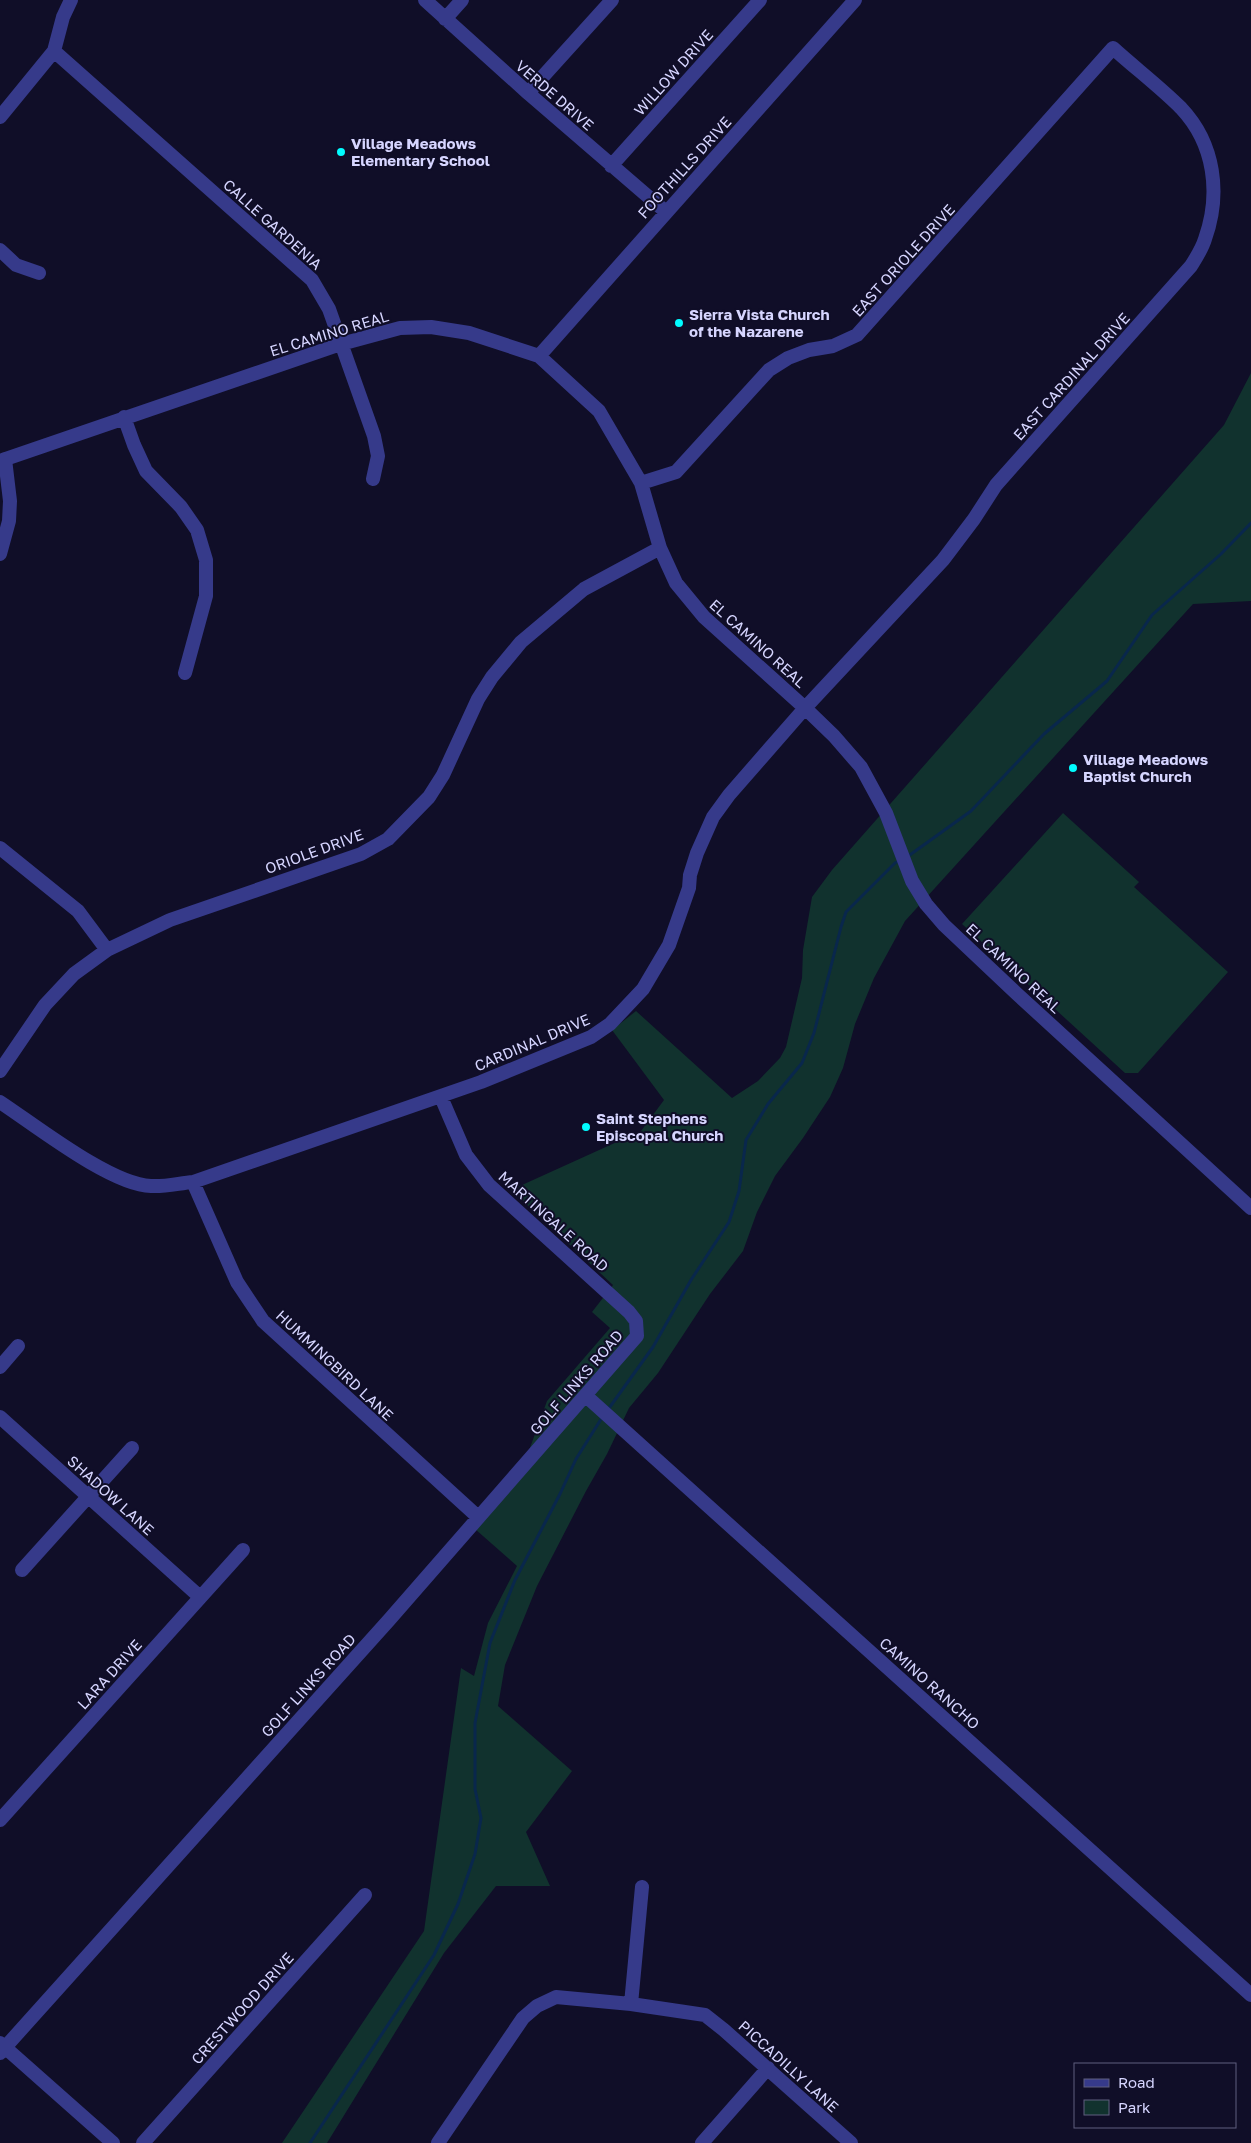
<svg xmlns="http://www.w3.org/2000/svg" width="1251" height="2143" font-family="'Golos Text',sans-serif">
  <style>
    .green { fill: #11322e }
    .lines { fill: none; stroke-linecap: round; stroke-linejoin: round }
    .stream { stroke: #09274c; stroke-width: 3 }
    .minor { stroke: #363a8a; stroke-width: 14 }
    .poi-dot { fill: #01fcff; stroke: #100e28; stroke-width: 2 }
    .labels { text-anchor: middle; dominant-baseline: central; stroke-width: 4; stroke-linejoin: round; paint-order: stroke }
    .street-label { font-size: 15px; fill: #d6d5ff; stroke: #100e28 }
    .poi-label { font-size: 15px; font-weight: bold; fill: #d6d5ff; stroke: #100e28; text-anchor: start }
  </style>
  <rect width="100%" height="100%" fill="#100e28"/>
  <path class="green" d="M1251,373V601L1193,604L905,921L874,978L855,1024L843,1068L830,1097L803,1138L775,1176L757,1212L743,1251L710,1294L658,1373L629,1408L607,1454L586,1491L537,1586L505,1665L498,1706L572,1771L526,1832L550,1886H496L444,1953L327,2143H282L424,1931L461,1668L474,1676L488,1623L517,1566L475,1529L527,1456L547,1401L610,1328L592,1312L613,1285L511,1190L641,1131L664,1100L612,1030L636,1011L732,1098L758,1081L780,1058L786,1047L802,978L803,950L812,897L832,870L1224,425Z
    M1063,813L1139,882L1134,887L1228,972L1138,1073H1125L962,924Z"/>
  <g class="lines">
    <path class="stream" d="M907,857L971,811L1044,734L1107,681L1152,615L1221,554L1251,523
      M607,1411L653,1347L691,1280L729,1222L739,1191L746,1140L768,1104L802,1063L814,1033L841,927L846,912L895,863L899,861
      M310,2143L434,1955L458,1904L475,1854L481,1818L475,1789V1723L490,1643L515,1580L560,1494L576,1459L603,1416"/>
    <path class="minor" d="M425,0L528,93L666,212
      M445,19L462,0
      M54,51L312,280L329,309L374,436L378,456L373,479
      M528,93L612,0
      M0,117L54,51L63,17L71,0
      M611,166L760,0
      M0,250L16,265L39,273
      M539,356L855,0
      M124,417L134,445L146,471L181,507L197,530L206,560V596L185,673
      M0,461L341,344L400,328L431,327L469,333L539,356L599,411L641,483L660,548L676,583L704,617L805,708L834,736L861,767L886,813L912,881L926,904L944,925L1016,993L1251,1208
      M0,554L9,521L10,501L5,459
      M0,848L78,911L107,950
      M0,1071L45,1005L74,974L107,950L170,920L361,854L388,839L429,797L443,775L478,699L492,677L521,642L584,589L660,548
      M0,1102C35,1125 111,1185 151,1186C165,1187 180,1183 193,1182L481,1082L591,1037L610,1024L643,989L669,945L689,888L690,875L697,853L713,817L729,795L805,708L943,560L974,519L996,485L1191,266C1196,258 1202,249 1205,239C1221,194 1215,144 1181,108C1160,87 1135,68 1113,48L857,335L833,346L809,350L788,358L769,370L676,472L641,483
      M193,1182L237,1282L263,1321L478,1517
      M0,1367L18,1346
      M586,1396L1251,1995
      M0,1417L200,1597
      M22,1570L132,1448
      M0,1820L243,1550
      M631,2004L642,1887
      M0,2043L113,2143
      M0,2053L389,1620L637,1336L636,1321L629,1312L489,1185L466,1155L441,1097
      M143,2143L365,1895
      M438,2143L523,2018L537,2006L556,1997L631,2004L705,2015L724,2030L851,2143
      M702,2143L768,2068"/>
  </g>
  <g class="poi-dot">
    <circle cx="341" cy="152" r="5"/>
    <circle cx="679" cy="323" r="5"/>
    <circle cx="1073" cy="768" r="5"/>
    <circle cx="586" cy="1127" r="5"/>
  </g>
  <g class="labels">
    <g class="street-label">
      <text transform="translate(673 72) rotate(-48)">WILLOW DRIVE</text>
      <text transform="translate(555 95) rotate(41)">VERDE DRIVE</text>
      <text transform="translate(684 167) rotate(-48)">FOOTHILLS DRIVE</text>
      <text transform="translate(273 224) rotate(42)">CALLE GARDENIA</text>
      <text transform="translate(903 260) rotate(-48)">EAST ORIOLE DRIVE</text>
      <text transform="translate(329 333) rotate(-17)">EL CAMINO REAL</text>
      <text transform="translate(1071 376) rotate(-48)">EAST CARDINAL DRIVE</text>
      <text transform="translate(758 643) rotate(42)">EL CAMINO REAL</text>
      <text transform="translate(314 851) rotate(-20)">ORIOLE DRIVE</text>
      <text transform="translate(1014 968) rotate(43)">EL CAMINO REAL</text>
      <text transform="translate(532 1042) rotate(-23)">CARDINAL DRIVE</text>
      <text transform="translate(554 1221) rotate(42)">MARTINGALE ROAD</text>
      <text transform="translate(335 1365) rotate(43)">HUMMINGBIRD LANE</text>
      <text transform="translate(576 1382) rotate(-49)">GOLF LINKS ROAD</text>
      <text transform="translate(111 1495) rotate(42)">SHADOW LANE</text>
      <text transform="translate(109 1674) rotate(-48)">LARA DRIVE</text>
      <text transform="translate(930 1683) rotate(42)">CAMINO RANCHO</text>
      <text transform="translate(308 1685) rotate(-48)">GOLF LINKS ROAD</text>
      <text transform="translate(242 2008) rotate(-48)">CRESTWOOD DRIVE</text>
      <text transform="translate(789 2066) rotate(42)">PICCADILLY LANE</text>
    </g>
    <g class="poi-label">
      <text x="351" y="143">Village Meadows<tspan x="351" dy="17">Elementary School</tspan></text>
      <text x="689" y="314">Sierra Vista Church<tspan x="689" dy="17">of the Nazarene</tspan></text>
      <text x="1083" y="759">Village Meadows<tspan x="1083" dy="17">Baptist Church</tspan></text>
      <text x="596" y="1118">Saint Stephens<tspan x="596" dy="17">Episcopal Church</tspan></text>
    </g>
  </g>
  <rect x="1074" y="2063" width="162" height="65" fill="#100e28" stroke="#5f5e7e"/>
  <rect x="1084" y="2079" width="25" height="8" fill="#363a8a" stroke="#5f5e7e"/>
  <text x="1118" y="2088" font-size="15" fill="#d6d5ff">Road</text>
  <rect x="1084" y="2100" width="25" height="15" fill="#11322e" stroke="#5f5e7e"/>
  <text x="1118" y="2113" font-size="15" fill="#d6d5ff">Park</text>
</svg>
